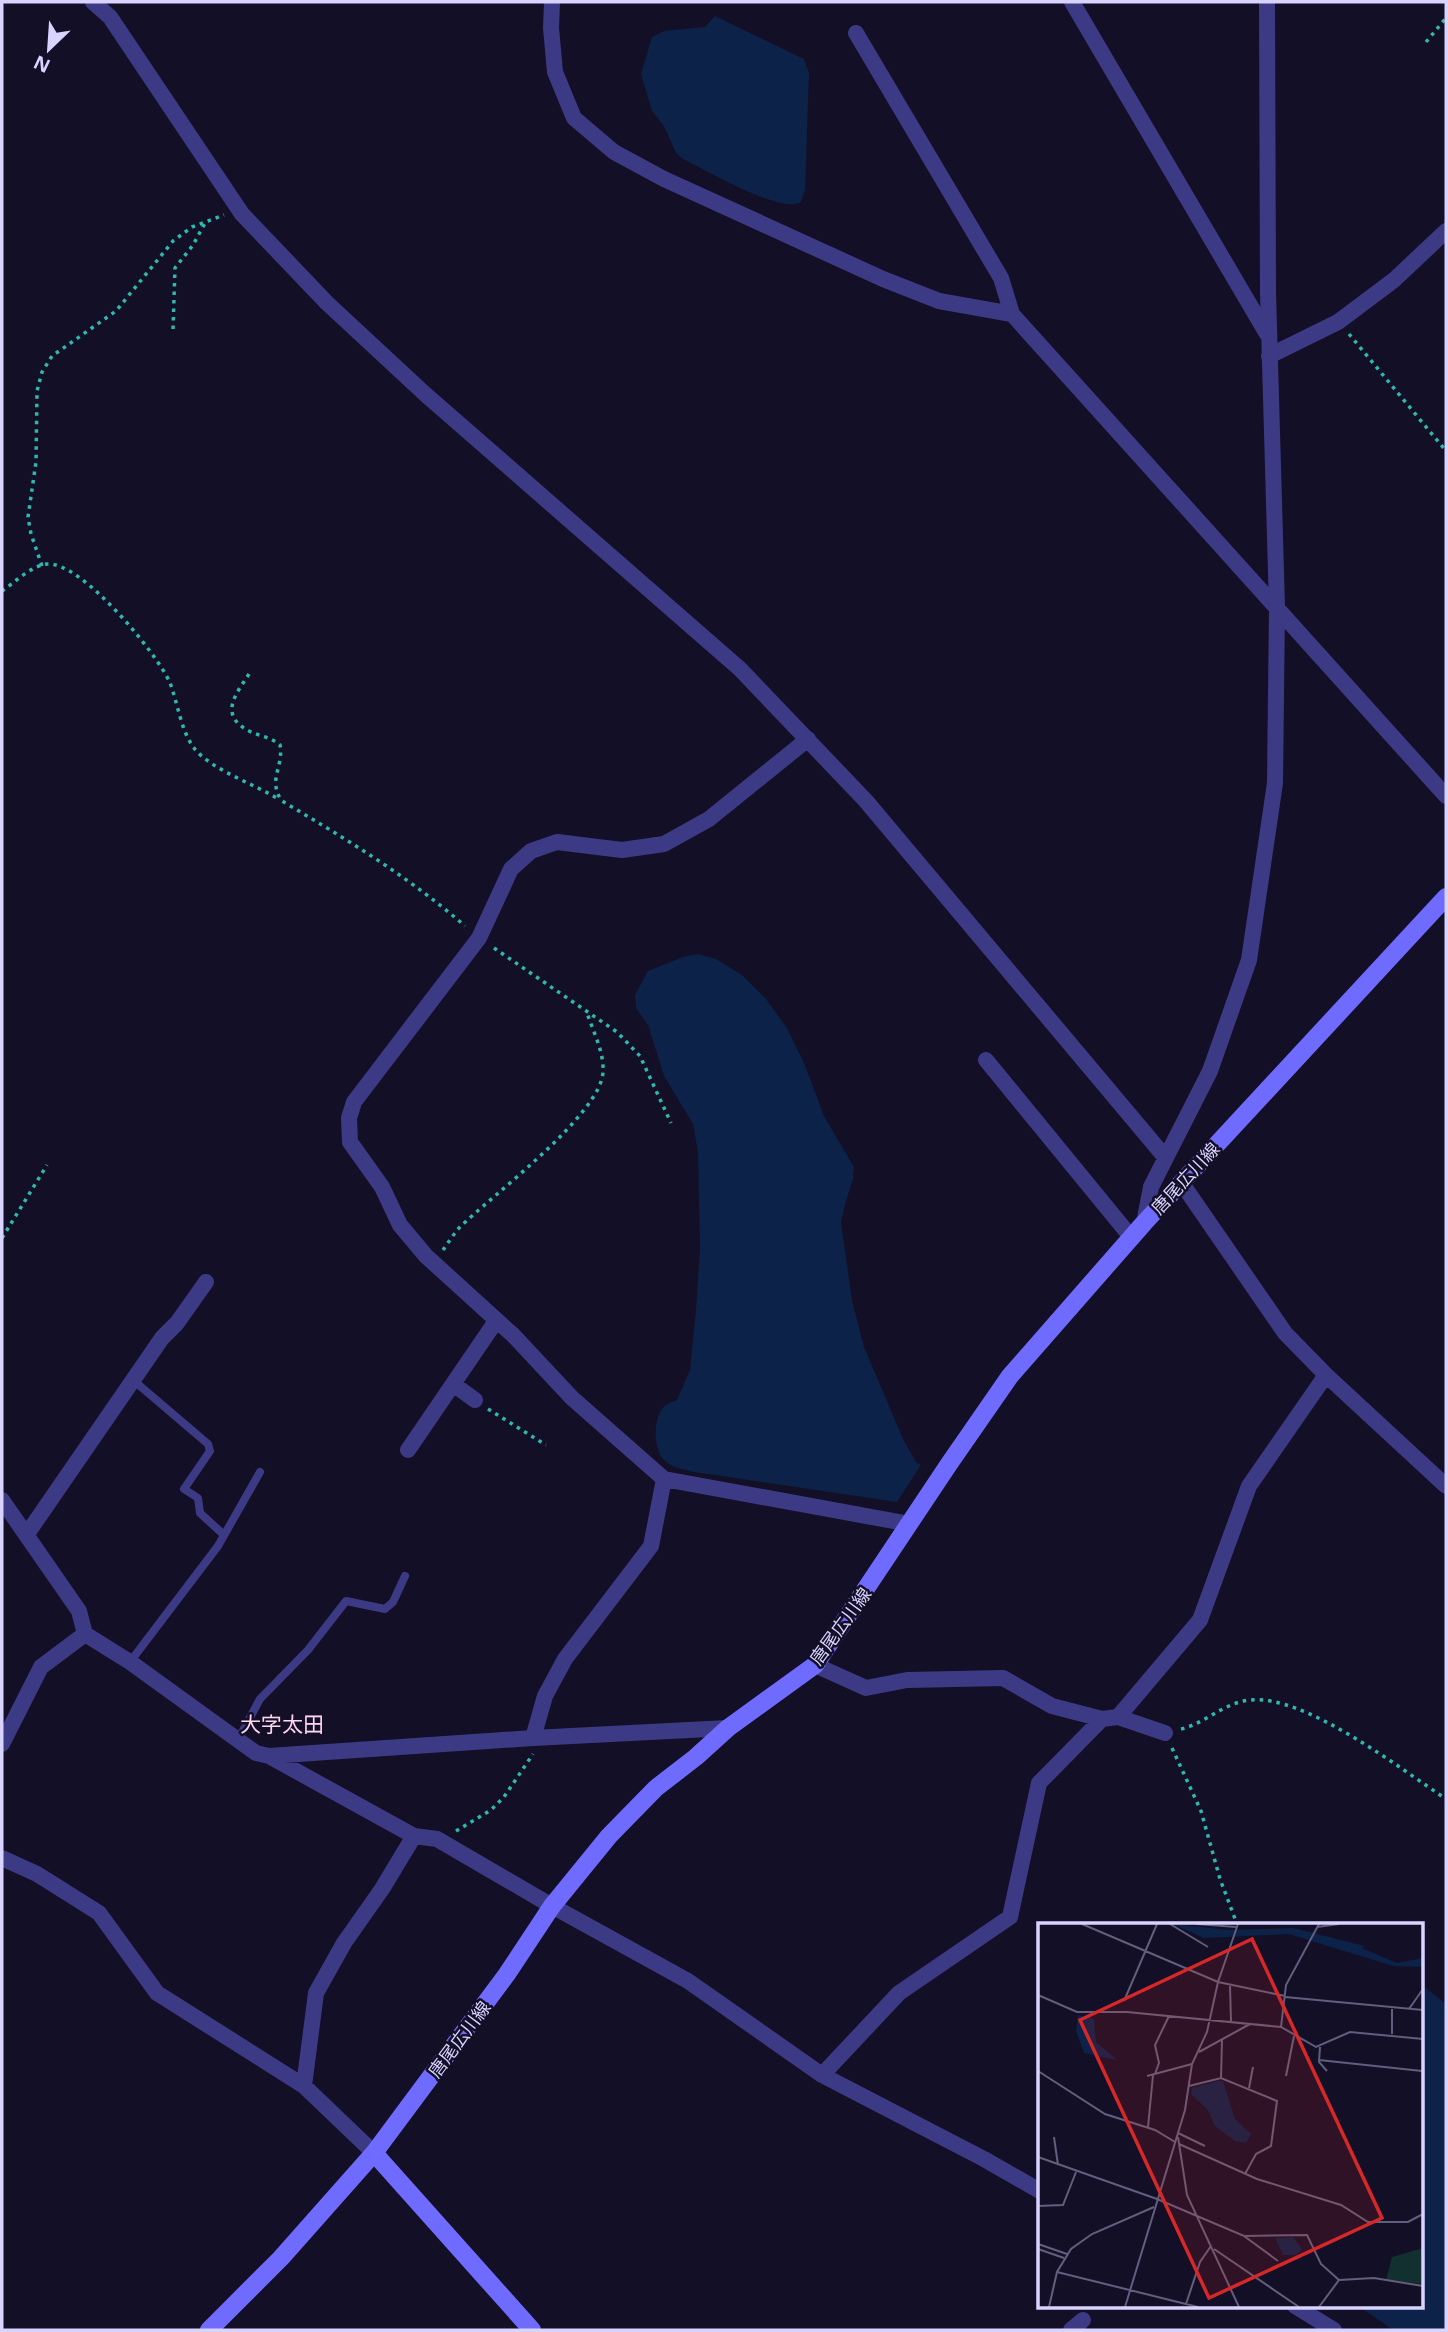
<svg xmlns="http://www.w3.org/2000/svg" width="1448" height="2332" font-family="'Noto Sans','Noto Sans JP',sans-serif">
  <style>
    .water { fill: #0c2248 }
    .lines { fill: none; stroke-linecap: round; stroke-linejoin: round }
    .path { stroke: #2fb8b0; stroke-width: 3.5; stroke-dasharray: 3.5 5; stroke-linecap: butt }
    .lane { stroke: #3d3a85; stroke-width: 8 }
    .street { stroke: #3d3a85; stroke-width: 16 }
    .secondary { stroke: #6f6bff; stroke-width: 18 }
    .labels { text-anchor: middle; dominant-baseline: central; stroke-width: 5; stroke-linejoin: round; paint-order: stroke }
    .street-label { font-size: 18px; fill: #d9d4ff; stroke: #130f26 }
    .quarter-label { font-size: 21px; fill: #ffd6f0; stroke: #130f26 }
    .inset-road { fill: none; stroke: #625e7d; stroke-width: 2 }
    .view { fill: #d62828; fill-opacity: 0.15; stroke: #d62828; stroke-width: 3.5 }
    .inset-edge { fill: none; stroke: #d9d4ff; stroke-width: 3.5 }
  </style>
  <rect width="100%" height="100%" fill="#130f26"/>
  <path class="water" d="M715,16L804,59L809,73L805,190L801,202C780,214 706,170 683,159L676,153L664,126L652,111L641,74L652,37L664,31L705,27Z
    M698,954L716,959L742,975L766,999L787,1028L804,1063L824,1116L854,1167L853,1179L845,1204L841,1223L852,1300L864,1347L903,1439L916,1462L921,1465L897,1502L694,1472C683,1469 672,1468 664,1460C653,1449 653,1419 663,1408C666,1404 672,1402 677,1400L690,1370L696,1310L700,1248L698,1152L693,1124L664,1076L648,1025L636,1008L635,995L648,971L683,957Z
    M1422,1985L1446,2004V2330H1393L1359,2306H1422Z"/>
  <g class="lines">
    <path class="path" d="M1426,42L1446,18
      M173,329L175,268L193,245L205,223
      M1349,334L1446,451
      M42,566L31,534L28,517L36,462L37,391L42,372L52,356L116,311L173,241L192,227L224,215
      M2,591C15,582 31,566 47,564C81,561 157,653 170,683C178,704 181,731 194,748C211,770 255,784 280,800
      M249,674C236,694 218,715 249,731C259,736 271,737 280,745C284,767 267,780 282,801C346,839 409,877 465,926
      M494,948L617,1032L640,1056L671,1123
      M2,1238L47,1165
      M443,1250C448,1243 453,1235 459,1228C490,1197 603,1113 603,1071C604,1052 593,1031 587,1013
      M488,1409L546,1445
      M1181,1729C1206,1723 1223,1703 1250,1700C1304,1694 1401,1769 1446,1799
      M1172,1748L1201,1811L1220,1879L1237,1924
      M456,1831L491,1810L504,1797L533,1754"/>
    <path class="lane" d="M133,1380L208,1444L210,1451L184,1489L198,1498L200,1513L224,1535
      M130,1662L218,1546L260,1472
      M238,1740L260,1699L308,1650L346,1601L385,1609L393,1602L405,1576"/>
    <path class="street" d="M93,2L110,17L242,214L327,303L425,394L740,669L866,801L1165,1157
      M552,2L551,28L555,72L574,118L614,152L664,179L883,279L939,301L1012,314L1446,796
      M1072,2L1267,334
      M856,33L1001,278L1012,314
      M1269,356L1338,322L1394,280L1446,231
      M808,739L709,819L664,844L622,850L557,842L531,851L511,869L479,938L354,1102L349,1118L350,1142L382,1187L400,1225L426,1256L513,1335L572,1398L664,1479L910,1524
      M986,1060L1131,1237
      M1181,1182L1285,1333L1326,1375L1446,1486
      M1144,1223L1151,1187L1210,1071L1249,960L1275,783L1277,607L1268,292L1267,2
      M453,1384L475,1400
      M408,1450L496,1321
      M2,1500L79,1611L85,1634L130,1662L256,1753L269,1756L533,1738L728,1728
      M27,1534L162,1338L177,1323L206,1282
      M815,1665L866,1688L907,1680L1003,1678L1052,1706L1102,1719L1118,1717L1165,1733
      M1118,1717L1200,1620L1249,1486L1326,1375
      M533,1738L545,1696L565,1659L651,1546L664,1479
      M2,1744L41,1667L85,1634
      M269,1756L414,1836L437,1839L552,1906L688,1981L822,2075L984,2159L1040,2191
      M2,1858L37,1874L99,1913L157,1993L304,2086L374,2153
      M822,2075L899,1993L1010,1917L1039,1783L1102,1719
      M304,2086L316,1993L344,1943L382,1889L414,1836
      M1295,2306L1334,2330
      M1071,2330L1083,2320"/>
    <path class="secondary" d="M374,2153L532,2330
      M209,2330L281,2258L374,2153L507,1974L552,1906L609,1836L656,1788L696,1757L728,1728L815,1665L949,1464L1010,1376L1144,1223L1446,897"/>
  </g>
  <g class="labels">
    <g class="street-label">
      <text transform="translate(1185 1178) rotate(-47)">唐尾広川線</text>
      <text transform="translate(840 1626) rotate(-54)">唐尾広川線</text>
      <text transform="translate(459 2039) rotate(-53)">唐尾広川線</text>
    </g>
    <g class="quarter-label">
      <text x="282" y="1724">大字太田</text>
    </g>
  </g>
  <g transform="translate(1038 1923)">
    <rect width="385" height="385" fill="#130f26"/>
    <path d="M385,325V361L348,357L354,334Z" fill="#12302f"/>
    <path d="M135,1L191,7L255,5L327,23L324,25L359,40L385,35V44L355,43L251,11L166,15ZM40,92L56,96L58,119L79,137L46,130L38,108ZM179,158H185L197,196L213,211L208,220L197,218L177,203L170,187L153,171L154,165ZM255,314L264,326L258,332H245L237,315Z" fill="#0c2248"/>
    <path class="inset-road" d="M44,1L180,59L247,73M132,1L170,24M158,1L198,4M279,4L301,1M192,63L193,98M0,72L39,89H89L243,104L278,124L312,109L385,116M247,74L385,87M86,78L119,1M371,86L385,66M243,104L248,62L281,1M354,111V86M282,124L281,139L289,148M161,129L212,101M385,134V166M281,137L384,148M0,148L67,191L117,207L137,219M117,151L121,140L117,122L131,93M109,153L154,141M248,153L256,113M183,155L184,117M151,163L183,155L239,178L233,223L218,231L207,251M211,165L215,144M110,204L115,152M140,210L167,223M16,214L20,242M140,214L149,272L201,384M141,221L219,256L303,282L330,299H370L385,291M0,234L119,276M119,276L206,313L269,312L283,341L301,357M0,283L25,282L38,249M206,313L240,338M0,321L29,331M0,326L26,335M176,326L261,384M19,349L160,384M148,381L162,339L173,323M11,384L19,349L33,326L54,311L116,284M87,384L147,187L154,141L169,109L180,59L200,1M281,384L301,357L336,355L385,363"/>
    <path class="view" d="M214,16L344,295L171,375L42,97Z"/>
    <rect width="385" height="385" class="inset-edge"/>
  </g>
  <rect width="1448" height="2332" fill="none" stroke="#d9d4ff" stroke-width="7"/>
  <g transform="translate(49 49) rotate(205)" stroke="#130f26" stroke-width="5" paint-order="stroke">
  <path d="M0-5L12 26L0 18L-12 26Z" fill="#d9d4ff"/>
  <text y="-10" font-size="19" font-weight="bold" text-anchor="middle" fill="#d9d4ff">N</text>
  </g>
</svg>
